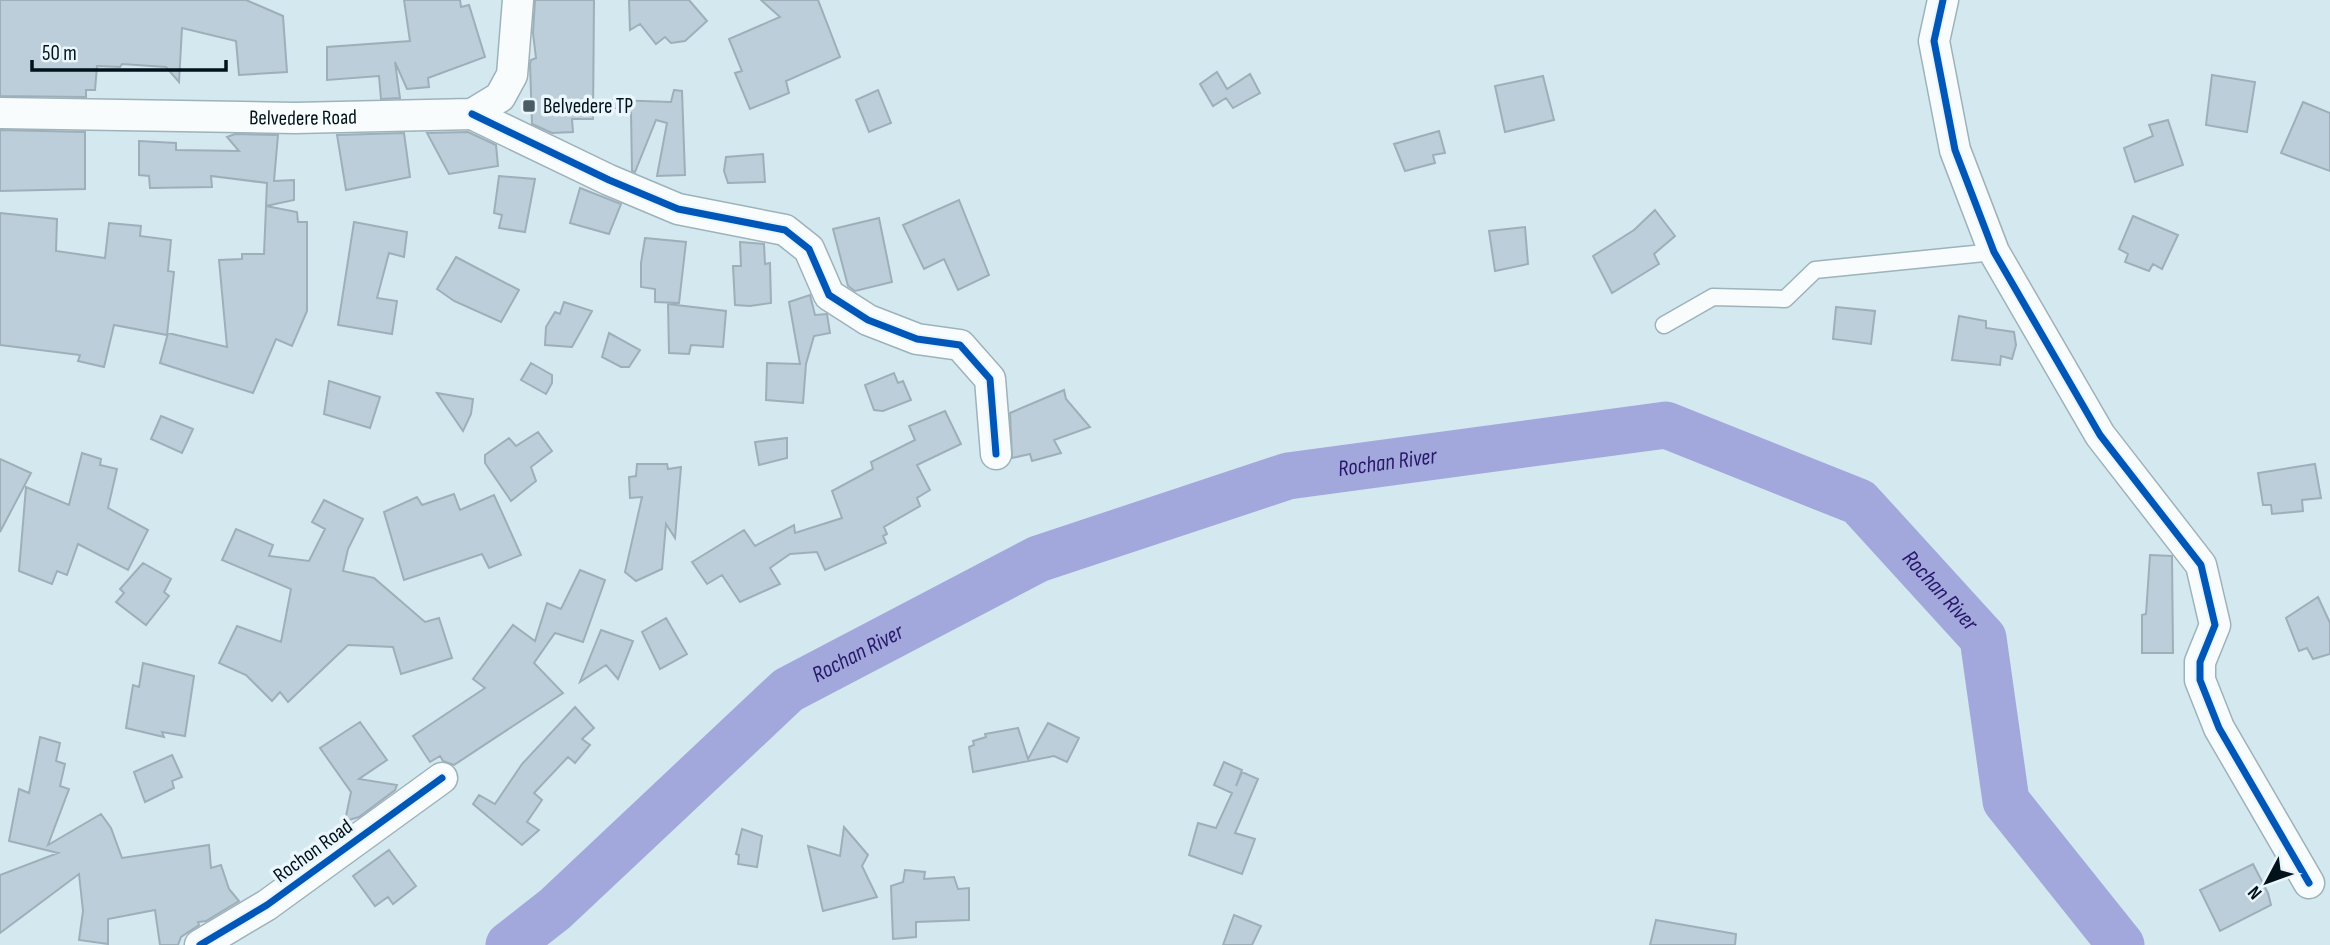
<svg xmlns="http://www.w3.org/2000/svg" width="2330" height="945" font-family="'Sofia Sans Condensed',sans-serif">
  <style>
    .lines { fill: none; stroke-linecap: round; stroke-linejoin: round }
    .river { stroke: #a2a8dc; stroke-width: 47 }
    .building { fill: #bcced9; stroke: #9eafb9; stroke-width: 2 }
    .service-casing { stroke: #9db2ba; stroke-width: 19 }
    .minor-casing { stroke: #9db2ba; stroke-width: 33 }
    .service { stroke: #f9fcfd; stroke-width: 16 }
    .minor { stroke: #f9fcfd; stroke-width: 30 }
    .cycleway-casing { stroke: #eaf6fb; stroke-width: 11 }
    .cycleway { stroke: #0057b8; stroke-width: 7 }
    .poi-dot { fill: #4a5d65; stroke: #eaf6fb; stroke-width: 2.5 }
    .labels { text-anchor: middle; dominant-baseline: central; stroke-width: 7; stroke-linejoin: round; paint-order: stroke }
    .poi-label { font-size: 21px; fill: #00121a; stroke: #eaf6fb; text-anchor: start }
    .street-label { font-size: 21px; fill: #00121a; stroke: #eaf6fb }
    .water-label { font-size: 23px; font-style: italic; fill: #28176a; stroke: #eaf6fb }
  </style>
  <rect width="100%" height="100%" fill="#d4e8f0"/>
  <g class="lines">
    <path class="river" id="s1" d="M509,945L555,909L788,690L1038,559L1288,476L1666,425L1859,502L1983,638L2006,801L2121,945"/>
  </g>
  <path class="building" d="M0,0H246L283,16L287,72L239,75L236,41L182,28L179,82L166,67L122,64L120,67L97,66L95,90H86V97L0,96Z
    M404,0H460L461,7L469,5L485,57L428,78L429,87L407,89L395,62L400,98L381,99L379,76L327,80V47L410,41Z
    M535,0H594L593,119H572L573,132L552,133L532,124L530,64L531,60L536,58L533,33Z
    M629,0H689L707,21L685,41L671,43L665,37L656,44L640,24L630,30Z
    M761,0H818L840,57L786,81L789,93L750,109L735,73L742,71L729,39L780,17Z
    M1217,72L1227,89L1250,74L1260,93L1233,108L1226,98L1213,106L1200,84Z
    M2212,75L2255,82L2247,132L2206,125Z
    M1543,76L1554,120L1505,132L1495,86Z
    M674,90L682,91L685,175L657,176L667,123L656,120L635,172L632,171L631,113L612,107L613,100L671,102Z
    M878,90L891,123L869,132L856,100Z
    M2303,102L2330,113V171L2281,153Z
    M2168,120L2183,165L2135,182L2124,148L2153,136L2149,125Z
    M0,130L85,132V189L0,191Z
    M1439,131L1445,153L1433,155L1435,163L1405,171L1394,144Z
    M468,132L496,145L498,166L449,174L427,133Z
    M404,133L410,177L346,190L337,135Z
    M235,134L278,135L274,181L294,180V200L266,206L267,183L211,176L212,187L150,188L149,176L139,175V141L176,143V150L239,151L227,137Z
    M763,154L765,182L728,183L724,171L726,157Z
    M499,176L535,179L525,232L499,228L502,215L494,213Z
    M580,188L621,204L609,234L570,223Z
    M959,200L989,275L958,290L944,259L924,269L903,225Z
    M266,206L297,212L298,222H307V311L292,346L276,339L253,393L160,363L168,333L227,347L219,260L242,259V254H264Z
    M1655,210L1675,236L1654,254L1659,264L1612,293L1593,256L1634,230Z
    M0,213L57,219L56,251L105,258L109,223L141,226L140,236L171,240L168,271L174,272L167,335L114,325L104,367L78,361L80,355L0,345Z
    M2133,216L2178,235L2162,269L2153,264L2149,271L2125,262L2128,254L2119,249Z
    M879,218L892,282L855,291L848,286L833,229Z
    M354,222L407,232L404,257L389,253L377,298L397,301L392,334L338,325Z
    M1525,227L1528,264L1495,271L1489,231Z
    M645,238L686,242L679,303L655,302V289L641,287V263Z
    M740,242L764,244L765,264L770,263L771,303L750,306L735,305L733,266H741Z
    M456,257L519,290L501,322L454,301L437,289Z
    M810,295L815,315L827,314L830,333L814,336L806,364L803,403L766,400L767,363L800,364L789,302Z
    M564,302L592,311L572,347L545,345L546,327L555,312L560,314Z
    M668,304L726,311L723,347L691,345L689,354L669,353Z
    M1836,307L1875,311L1871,344L1833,339Z
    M1959,316L1986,321V328L2014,332L2016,345L2012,359L2001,356L2000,365L1952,360Z
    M609,333L640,350L629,367H621L602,357Z
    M531,363L552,375V383L546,394L521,380Z
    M894,373L898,383L903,381L911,400L883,411L874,410L865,385Z
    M329,381L380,397L370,428L324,414Z
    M1064,390L1066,399L1090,427L1054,440L1061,453L1032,461L1030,454L1012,458L1010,413Z
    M437,393L473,399L471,414L463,431Z
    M945,411L961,444L917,465L930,490L917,498L920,506L884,527L887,534L883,536L886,543L825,570L817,552L790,554L770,568L780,584L740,602L722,575L707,584L692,562L744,530L755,546L794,525L795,533L842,518L832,491L873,469L871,462L915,440L909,426Z
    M161,416L193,429L182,453L151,439Z
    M538,432L552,451L531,467L536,481L511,501L485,463V455L509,438L516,446Z
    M787,438V458L759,465L755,442Z
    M82,453L101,459L100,465L117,469L108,508L148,530L128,570L78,544L67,575L57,571L52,584L19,571L26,487L69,505Z
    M0,459L31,473L0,532Z
    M637,464H667L668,469L681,467L675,538L666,524L662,569L636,581L625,572L642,497L630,498L629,477L636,476Z
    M2315,464L2321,498L2302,500L2303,511L2272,514L2271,505H2263L2258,473Z
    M454,494L460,510L494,495L521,555L489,568L482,554L404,580L384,512L417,497L422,505Z
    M324,500L363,519L348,549L343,571L374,578L425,622L439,618L452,658L401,674L393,647L348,645L288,702L280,692L272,701L246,675L219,663L237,626L281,642L291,589L222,560L236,529L273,545L269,556L309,561L325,529L312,522Z
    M2150,555L2172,556L2173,653H2142V615L2146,614Z
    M143,563L171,579L164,592L169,596L146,625L116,602L124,593L120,589Z
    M580,570L605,580L583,642L555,633L534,663L563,693L454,765L443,761L440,756L430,762L413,736L485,688L473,679L513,625L535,641L547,603L561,609Z
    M2318,597L2330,623V654L2313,659L2307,648L2299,651L2286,618Z
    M666,618L687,654L660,669L642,632Z
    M601,630L633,641L618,679L606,665L580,682Z
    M143,663L194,676L185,736L162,732L164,737L126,728L133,685L139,687Z
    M575,707L594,728L582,739L590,745L575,763L568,757L534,793L542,800L527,822L539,830L522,845L473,804L479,795L495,804L522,764Z
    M360,722L387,760L359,779L397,785L395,790L359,817L345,821L351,792L320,748Z
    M1048,723L1079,738L1067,762L1054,756L973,772L969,747L974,745L973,741L986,737L985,734L1018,728L1028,759Z
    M40,737L60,743L56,761L65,764L60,786L69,789L48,845L101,814L111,828L122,858L209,845L211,868L221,865L229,889L239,901L206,921L198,922L199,925L181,937L178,945H160L155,910L108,919V944L79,940L83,911L79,874L0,933V875L58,853L9,841L19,789L29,793Z
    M172,755L182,777L172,781L174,788L145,802L134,772Z
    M1224,762L1242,770L1236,786L1242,772L1258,779L1235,833L1255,839L1242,874L1189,855L1198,823L1216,828L1232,793L1214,785Z
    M844,827L868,855L862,866L877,897L823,911L808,846L840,856Z
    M742,829L762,836L757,867L738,864L739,855L736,854Z
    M389,850L416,886L393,904L388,897L375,906L353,876Z
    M2253,864L2268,893L2271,905L2220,931L2200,890Z
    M905,870L925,872L924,879L954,877L958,889L969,888V920L916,922V937L893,939L891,886L903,882Z
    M1234,915L1261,926L1252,945H1223Z
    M1656,920L1736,934L1735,945H1650Z"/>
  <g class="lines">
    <defs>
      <path id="service" d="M1664,325L1713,297L1785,299L1815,270L1994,252"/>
      <g id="minor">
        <path d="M1943,0L1934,41L1955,150L1994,252L2100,435L2201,565L2215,625L2200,662V680L2219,728L2309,883"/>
        <path id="s2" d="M0,113L295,118L472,114L500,97L512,75L518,0"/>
        <path d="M472,114L609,180L678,209L785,230L809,249L829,295L868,320L917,339L960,345L990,379L996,454"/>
        <path d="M200,945L267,905L442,778"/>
      </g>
    </defs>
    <use href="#service" class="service-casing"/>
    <use href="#minor" class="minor-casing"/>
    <use href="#service" class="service"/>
    <use href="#minor" class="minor"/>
    <defs>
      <path id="cycleway" d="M1943,0L1934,41L1955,150L1994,252L2100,435L2201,565L2215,625L2200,662V680L2219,728L2309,883
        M472,114L609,180L678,209L785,230L809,249L829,295L868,320L917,339L960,345L990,379L996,454
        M200,945L267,905L442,778"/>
    </defs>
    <use href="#cycleway" class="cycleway-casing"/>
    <use href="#cycleway" class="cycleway"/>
  </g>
  <rect class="poi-dot" x="522" y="99" width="14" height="14" rx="3.5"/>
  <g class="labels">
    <g class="poi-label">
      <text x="543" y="106">Belvedere TP</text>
    </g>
    <g class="street-label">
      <text stroke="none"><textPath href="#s2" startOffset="303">Belvedere Road</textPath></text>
      <text transform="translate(313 851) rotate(-36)">Rochon Road</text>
    </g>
    <g class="water-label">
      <text stroke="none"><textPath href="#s1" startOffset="1024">Rochan River</textPath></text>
      <text stroke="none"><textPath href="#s1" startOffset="1633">Rochan River</textPath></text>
      <text stroke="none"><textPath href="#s1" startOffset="457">Rochan River</textPath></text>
    </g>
  </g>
  <g transform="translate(2267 882) rotate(229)" stroke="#eaf6fb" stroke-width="5" paint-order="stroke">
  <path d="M0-5L12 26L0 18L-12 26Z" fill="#00121a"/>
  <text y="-10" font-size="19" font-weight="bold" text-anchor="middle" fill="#00121a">N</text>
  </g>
  <path d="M32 60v10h194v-10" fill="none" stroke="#00121a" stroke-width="3.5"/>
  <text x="42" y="60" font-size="21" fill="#00121a" stroke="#eaf6fb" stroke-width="5" paint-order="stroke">50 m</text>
</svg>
